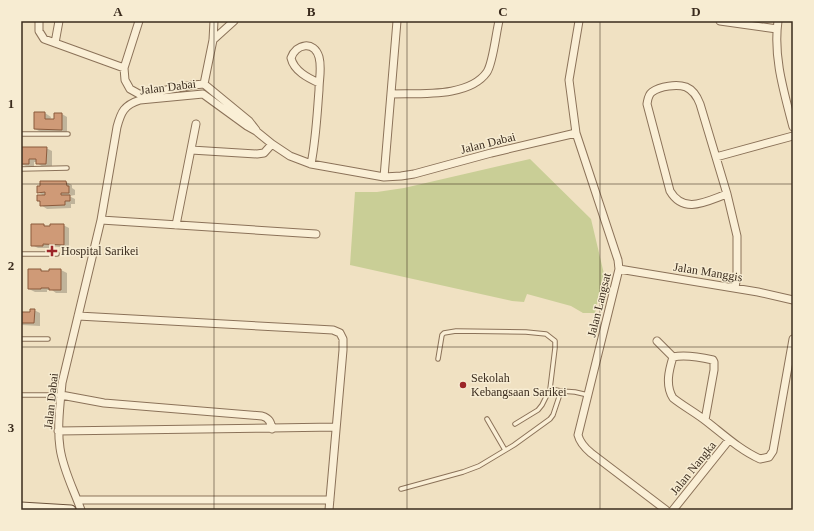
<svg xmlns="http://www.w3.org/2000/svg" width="814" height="531" font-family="Georgia,serif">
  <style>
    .green { fill: #c9ce96 }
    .shadow { fill: #0003 }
    .building { fill: #cf9a77; stroke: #8b5b3d }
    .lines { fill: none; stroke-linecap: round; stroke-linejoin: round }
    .lane-casing { stroke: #8b7259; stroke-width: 5.5 }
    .street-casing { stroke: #8b7259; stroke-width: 9 }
    .secondary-casing { stroke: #6c533c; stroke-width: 11 }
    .lane { stroke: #faefd6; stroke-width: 3.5 }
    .street { stroke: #faefd6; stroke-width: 7 }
    .secondary { stroke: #faefd6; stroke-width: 9 }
    .grid { fill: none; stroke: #3a2b1d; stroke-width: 1; stroke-opacity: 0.55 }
    .poi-dot { fill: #9c2629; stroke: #f7ecd2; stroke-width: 1.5 }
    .labels { text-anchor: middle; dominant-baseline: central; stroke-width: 3; stroke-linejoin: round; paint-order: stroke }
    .street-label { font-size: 12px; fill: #3a2b1d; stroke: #f7ecd2 }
    .poi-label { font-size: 12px; fill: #3a2b1d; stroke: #f7ecd2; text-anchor: start }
    .neatline { fill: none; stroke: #3a2b1d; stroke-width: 1.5 }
    .grid-label { font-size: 13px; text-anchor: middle; font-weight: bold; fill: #3a2b1d }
  </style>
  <rect width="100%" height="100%" fill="#f0e1c2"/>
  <path class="green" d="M530,159L591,219L604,274L595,313H583L571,306L527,294L524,302L512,301L350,265L355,192H377L404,188Z"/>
  <path class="shadow" d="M45,113L51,117L50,120H55L62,114L67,117V132H41L35,129Z
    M21,148H46L52,151V167H43L37,163V162H34V166H26L21,164Z
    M41,182H66L72,185V188L75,190V195L69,196L75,199V204H71V208L47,209L41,205V202L38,201L44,196L38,192L41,187Z
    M44,225L47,227L63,225L69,228V248L49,246V248H38L32,245Z
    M41,270L45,272H50V270H61L67,273V293H56L52,290H47V292H35L29,289Z
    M34,310L40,313V326L21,325V313H31Z"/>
  <path class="building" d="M34,112H45V119H54V113H62V130L34,129Z
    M21,147H47L46,164H36V159H29V164H21Z
    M40,181H66L67,186H69V193H61V195H70V201H65V205L40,206V201H37V195H45V192L37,193V186H40Z
    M31,224H44V226H50V224H64V245L43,244V246H31Z
    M28,269H41V271H49V269H61V290H49V288H41V289H28Z
    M30,309H35L34,323H21V312H30Z"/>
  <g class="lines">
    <defs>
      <path id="lane" d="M21,134H68
        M21,169L67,168
        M21,254H57
        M21,339H48
        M438,359L442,335L444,333L456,331L526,332L546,334L555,341V348L550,389L561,391
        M21,395H61
        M487,419L505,450
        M515,424L538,410L542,405L550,389
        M401,489L463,472L479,466L514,445L550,419L553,415L561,391L575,392L588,395"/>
      <path id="street" d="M39,21V31L44,39L124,68
        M139,21L124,68L125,80L130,89L139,94H145L193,85L204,84L249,121L256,130
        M579,21L569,80L576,133L618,260L619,269L578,435C580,443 585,448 591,453L666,510
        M720,21L777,29
        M778,21C773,57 784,92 793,127
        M213,40L234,21
        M55,43L59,21
        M204,84L213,40L214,21
        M391,94C419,93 469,98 487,72C493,63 496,33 499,21
        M191,150L257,154L264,153L272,144
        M716,157L793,136
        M311,164C316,139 317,115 319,90C319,79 322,68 319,57C314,40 296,44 291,58C294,71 308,78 319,83
        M384,177L397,21
        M727,194C707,201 684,215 670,191L647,104C648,99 648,95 652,92C660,86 677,84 686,87C693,90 697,96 700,104L727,194L737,236V275L735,288
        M101,220L316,234
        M176,225L196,124
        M619,269L758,292L793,300
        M78,316L315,329L333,330L340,333L343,339V350L329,510
        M657,341L673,357
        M61,395L104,403L262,416C269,418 271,422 272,429
        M705,420L714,370V362L713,360C700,357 685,354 673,357C669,370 665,385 673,398C683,406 696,413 706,421C724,435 740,450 760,459L769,457L773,451L793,339
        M58,431L336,427
        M78,500H330
        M81,510C74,490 63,470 60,448C57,427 60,405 62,383L101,220L117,127C121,112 124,105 140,100L203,94L247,126L256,131L272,144L290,156L311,164L384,177L401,176L414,174L491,153L576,133
        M673,510L729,440"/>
      <path id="secondary" d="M21,507L71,510"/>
    </defs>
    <use href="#lane" class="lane-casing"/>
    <use href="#street" class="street-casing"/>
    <use href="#secondary" class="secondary-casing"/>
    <use href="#lane" class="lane"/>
    <use href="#street" class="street"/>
    <use href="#secondary" class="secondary"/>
  </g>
  <path class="grid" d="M214,21V510M407,21V510M600,21V510M21,184H793M21,347H793"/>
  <g class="poi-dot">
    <path d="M50 245h4v4h4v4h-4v4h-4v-4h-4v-4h4z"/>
    <circle cx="463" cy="385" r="4"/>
  </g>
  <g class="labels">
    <g class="street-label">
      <text transform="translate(168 87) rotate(-7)">Jalan Dabai</text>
      <text transform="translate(488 143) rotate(-14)">Jalan Dabai</text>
      <text transform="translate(708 272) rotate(9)">Jalan Manggis</text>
      <text transform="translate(599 305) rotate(-76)">Jalan Langsat</text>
      <text transform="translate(51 401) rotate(-84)">Jalan Dabai</text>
      <text transform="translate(693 468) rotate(-51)">Jalan Nangka</text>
    </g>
    <g class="poi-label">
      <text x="61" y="251">Hospital Sarikei</text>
      <text x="471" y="378">Sekolah<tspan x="471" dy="14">Kebangsaan Sarikei</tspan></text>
    </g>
  </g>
  <rect width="814" height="531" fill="none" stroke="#f7ecd2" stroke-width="44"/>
  <rect x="22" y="22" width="770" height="487" class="neatline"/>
  <g class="grid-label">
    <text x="118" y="16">A</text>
    <text x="311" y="16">B</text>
    <text x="503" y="16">C</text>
    <text x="696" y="16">D</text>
    <text x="11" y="108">1</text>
    <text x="11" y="270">2</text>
    <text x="11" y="432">3</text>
  </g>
</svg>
